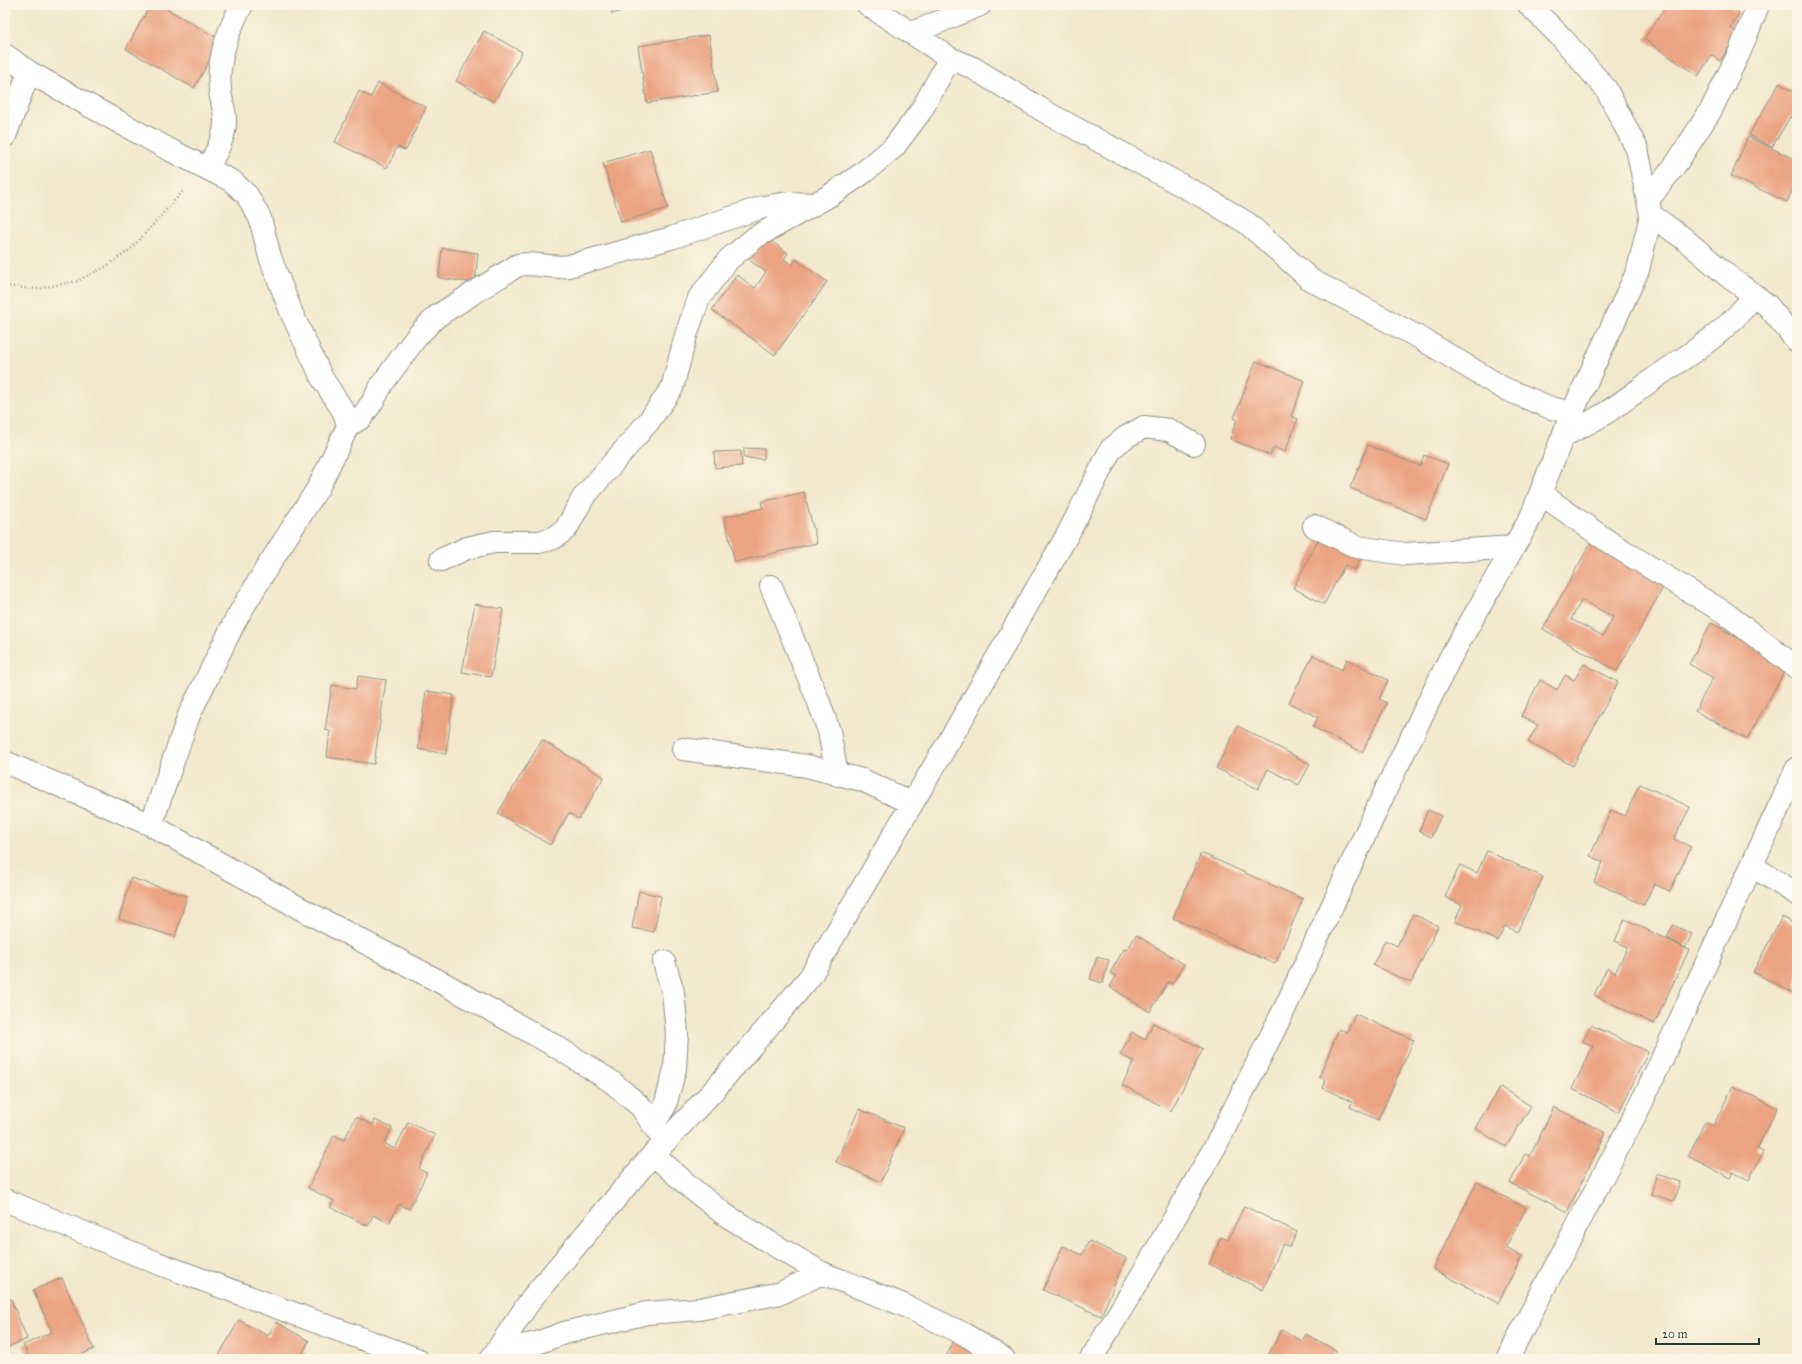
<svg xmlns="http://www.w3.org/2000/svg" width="1802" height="1364" font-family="'IM FELL Great Primer',serif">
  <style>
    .building { fill: #eba382; fill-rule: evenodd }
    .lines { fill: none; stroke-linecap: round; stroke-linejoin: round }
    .street-casing { stroke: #899280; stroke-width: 24 }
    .secondary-casing { stroke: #899280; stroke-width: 24 }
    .path { stroke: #899280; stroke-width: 2.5; stroke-dasharray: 1 3; stroke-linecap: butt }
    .street { stroke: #fff; stroke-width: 22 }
    .secondary { stroke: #fff; stroke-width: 22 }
  </style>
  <rect width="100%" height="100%" fill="#fcf5e5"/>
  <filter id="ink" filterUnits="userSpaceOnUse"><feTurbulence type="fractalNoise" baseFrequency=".025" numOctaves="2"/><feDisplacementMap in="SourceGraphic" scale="8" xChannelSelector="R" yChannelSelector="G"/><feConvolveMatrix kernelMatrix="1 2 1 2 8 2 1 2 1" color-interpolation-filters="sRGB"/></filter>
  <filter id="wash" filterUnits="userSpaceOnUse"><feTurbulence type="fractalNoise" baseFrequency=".012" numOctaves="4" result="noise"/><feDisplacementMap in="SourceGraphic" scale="16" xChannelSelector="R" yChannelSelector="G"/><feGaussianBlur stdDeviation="0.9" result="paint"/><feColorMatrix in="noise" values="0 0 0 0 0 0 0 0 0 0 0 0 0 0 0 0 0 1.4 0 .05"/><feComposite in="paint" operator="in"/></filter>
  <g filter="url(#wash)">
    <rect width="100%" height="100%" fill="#f3e8cd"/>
    <g id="blocks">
      <path class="building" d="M150,5H160L221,40L194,88L126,49Z
        M610,5H636V6L612,14Z
        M1667,5H1728L1739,13L1730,28L1738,33L1720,61L1712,55L1698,76L1644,39Z
        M484,31L522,52L494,102L456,81Z
        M709,35L718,92L647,103L638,46Z
        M378,83L426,107L406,150L397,147L387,168L335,142L359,91L371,97Z
        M1779,83L1797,94V121L1790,117L1772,147L1749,135Z
        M1748,137L1797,160V180L1787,202L1731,176Z
        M650,149L668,208L621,222L603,163Z
        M1796,209L1797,210V225L1793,224Z
        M764,236L788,253L784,259L792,265L796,259L827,282L775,355L712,310L737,275L755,288L766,272L748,259Z
        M442,248L478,253L475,283L439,278Z
        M1256,361L1305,381L1291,416L1298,419L1285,452L1274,447L1270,455L1230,439L1237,419L1234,418Z
        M1368,445L1420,466L1424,455L1448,464L1426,519L1350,488Z
        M744,448L764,449V459L744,458Z
        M741,451L742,466L715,468L714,452Z
        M804,492L817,543L735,562L724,517L763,508L761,502Z
        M1324,529L1365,550L1355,570L1345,565L1324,604L1293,588Z
        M1591,542L1665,584L1617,671L1543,629ZM1582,600L1613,617L1603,636L1571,619Z
        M475,604L503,609L491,677L462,672Z
        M1711,623L1788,665L1747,739L1695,711L1713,678L1689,664Z
        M1313,655L1342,670L1347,659L1388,680L1379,699L1387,703L1362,752L1313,727L1318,717L1289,703Z
        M1584,664L1618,682L1573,766L1528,742L1538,725L1521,716L1540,680L1557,690L1565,675L1574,680Z
        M358,676L386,680L374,764L327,757L330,731L325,730L332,685L356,689Z
        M426,691L454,695L446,754L418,749Z
        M1238,726L1310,764L1299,785L1268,769L1258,789L1216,768Z
        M542,740L604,777L579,819L569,813L550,845L498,813Z
        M1640,784L1690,807L1674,839L1691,847L1670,891L1654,884L1644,905L1594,882L1603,862L1590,856L1611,810L1625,816Z
        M1428,810L1441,816L1431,837L1419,831Z
        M1487,851L1543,877L1517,932L1505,926L1498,941L1455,921L1462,905L1445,897L1460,865L1477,873Z
        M1201,853L1303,899L1275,964L1173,918Z
        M131,878L187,896L175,937L119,919Z
        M639,891L661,896L654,932L632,928Z
        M1413,914L1438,926L1411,983L1373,965L1385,940L1397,946Z
        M1782,917L1797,925V995L1753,972Z
        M1625,919L1689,950L1654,1024L1594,995L1607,968L1615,973L1628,947L1615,941Z
        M1673,925L1692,934L1685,948L1667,938Z
        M1136,935L1184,964L1172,984L1168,982L1150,1012L1110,987L1116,976L1110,973L1124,949L1127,950Z
        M1097,957L1109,960L1103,983L1090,979Z
        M1355,1014L1414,1040L1378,1120L1350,1107L1352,1102L1323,1088L1326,1080L1319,1077L1339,1029L1347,1032Z
        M1153,1023L1203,1049L1171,1111L1122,1085L1134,1061L1120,1055L1132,1032L1145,1040Z
        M1591,1025L1648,1052L1619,1112L1572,1089L1593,1046L1583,1041Z
        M1733,1086L1777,1108L1757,1149L1763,1152L1749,1180L1733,1172L1730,1178L1688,1156L1705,1122L1713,1126Z
        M1500,1087L1531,1106L1506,1147L1475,1128Z
        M1554,1107L1606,1133L1567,1212L1510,1183L1525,1154L1530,1156Z
        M859,1109L904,1128L881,1182L836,1162Z
        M356,1117L373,1125L375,1120L392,1128L384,1143L395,1149L408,1122L435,1135L419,1169L427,1173L409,1209L399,1204L389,1223L373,1215L368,1226L330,1207L334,1201L308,1188L334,1135L344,1140Z
        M1657,1174L1680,1182L1674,1201L1651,1194Z
        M1477,1182L1526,1208L1506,1247L1522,1256L1498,1303L1433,1269Z
        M1244,1206L1297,1232L1290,1247L1283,1244L1263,1290L1209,1264L1221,1237L1228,1240Z
        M1089,1241L1126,1258L1101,1316L1043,1290L1063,1246L1082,1255Z
        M62,1278L94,1349L72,1359H30L23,1345L52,1332L33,1290Z
        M11,1299L27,1339L5,1348V1302Z
        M239,1320L268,1336L276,1322L309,1341L303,1352L315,1359H217Z
        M1282,1330L1302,1341L1306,1334L1337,1351L1332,1359H1266Z
        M956,1336L1001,1359H945Z"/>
    </g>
  </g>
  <g filter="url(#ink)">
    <use href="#blocks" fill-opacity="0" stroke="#899280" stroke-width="1"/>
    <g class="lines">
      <defs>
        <path id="street" d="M868,5L950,58L973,68L1049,114L1207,199L1247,223L1311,280L1420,338L1503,388L1551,408L1572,413
          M912,33L980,5
          M5,55L29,72L90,106L168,149L232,181L247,195L260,218L270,257L292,314L322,378L344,412L348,426L318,488L266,569L235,621L189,715L151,825
          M5,136L29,72
          M208,169C214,155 226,137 225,120C225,111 221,100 220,90C217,61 228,30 242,5
          M1648,200L1676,164L1711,110L1740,51L1758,5
          M1651,215L1683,238L1729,277L1754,295L1768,306L1797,341
          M348,426L361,418L373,401L382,384L418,335L437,316L518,265C535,262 552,269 569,266L671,238L763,207L788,203L812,204
          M1564,436C1575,429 1588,424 1599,417C1620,405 1639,389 1659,375C1694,351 1730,330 1754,295
          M1541,494L1612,544L1725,613L1797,668
          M1314,526L1357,547L1405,554L1514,547
          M441,560L467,548L494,542H539L554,538L566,529L583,498L649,421L672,388L686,335L699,298L729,259L756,237L829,196L863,173L894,147L921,111L950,58
          M771,586L818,700L829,731L837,775
          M683,749L807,766L862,780L912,803
          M5,762L151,825L303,910L448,986L557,1047L612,1082L641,1107L665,1142
          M1752,866L1797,894
          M653,1125L665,1106L675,1069L677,1033L673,992L664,962
          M653,1154L691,1188L724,1214L769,1242L822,1273L901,1304L964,1334L1004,1359
          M5,1200L157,1263L417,1359
          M499,1348L516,1347L537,1343L564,1333L647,1313L699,1309L781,1293L822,1273
          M491,1359L532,1298L648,1160L715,1089L810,977L966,712L1069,532L1111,449L1126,437L1144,427L1169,430L1194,444
          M1091,1359L1149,1263L1216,1145L1284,1010L1388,785L1451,656L1531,517L1572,413L1638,270L1651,215L1637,149L1606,89L1562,38L1529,5"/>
        <path id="secondary" d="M1508,1359L1523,1328L1641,1104L1797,768"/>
      </defs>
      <use href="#street" class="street-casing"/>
      <use href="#secondary" class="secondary-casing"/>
      <path class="path" d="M5,286L36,289L77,281L105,267L131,249L184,190"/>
      <use href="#street" class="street"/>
      <use href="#secondary" class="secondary"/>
    </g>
  </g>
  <rect width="1802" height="1364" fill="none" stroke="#fcf5e5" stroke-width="20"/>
  <path d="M1656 1338v6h103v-6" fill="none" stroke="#1f3d34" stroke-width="2"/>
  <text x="1662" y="1338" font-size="12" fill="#1f3d34" stroke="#fcf5e5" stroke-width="3" paint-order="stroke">20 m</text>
</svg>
